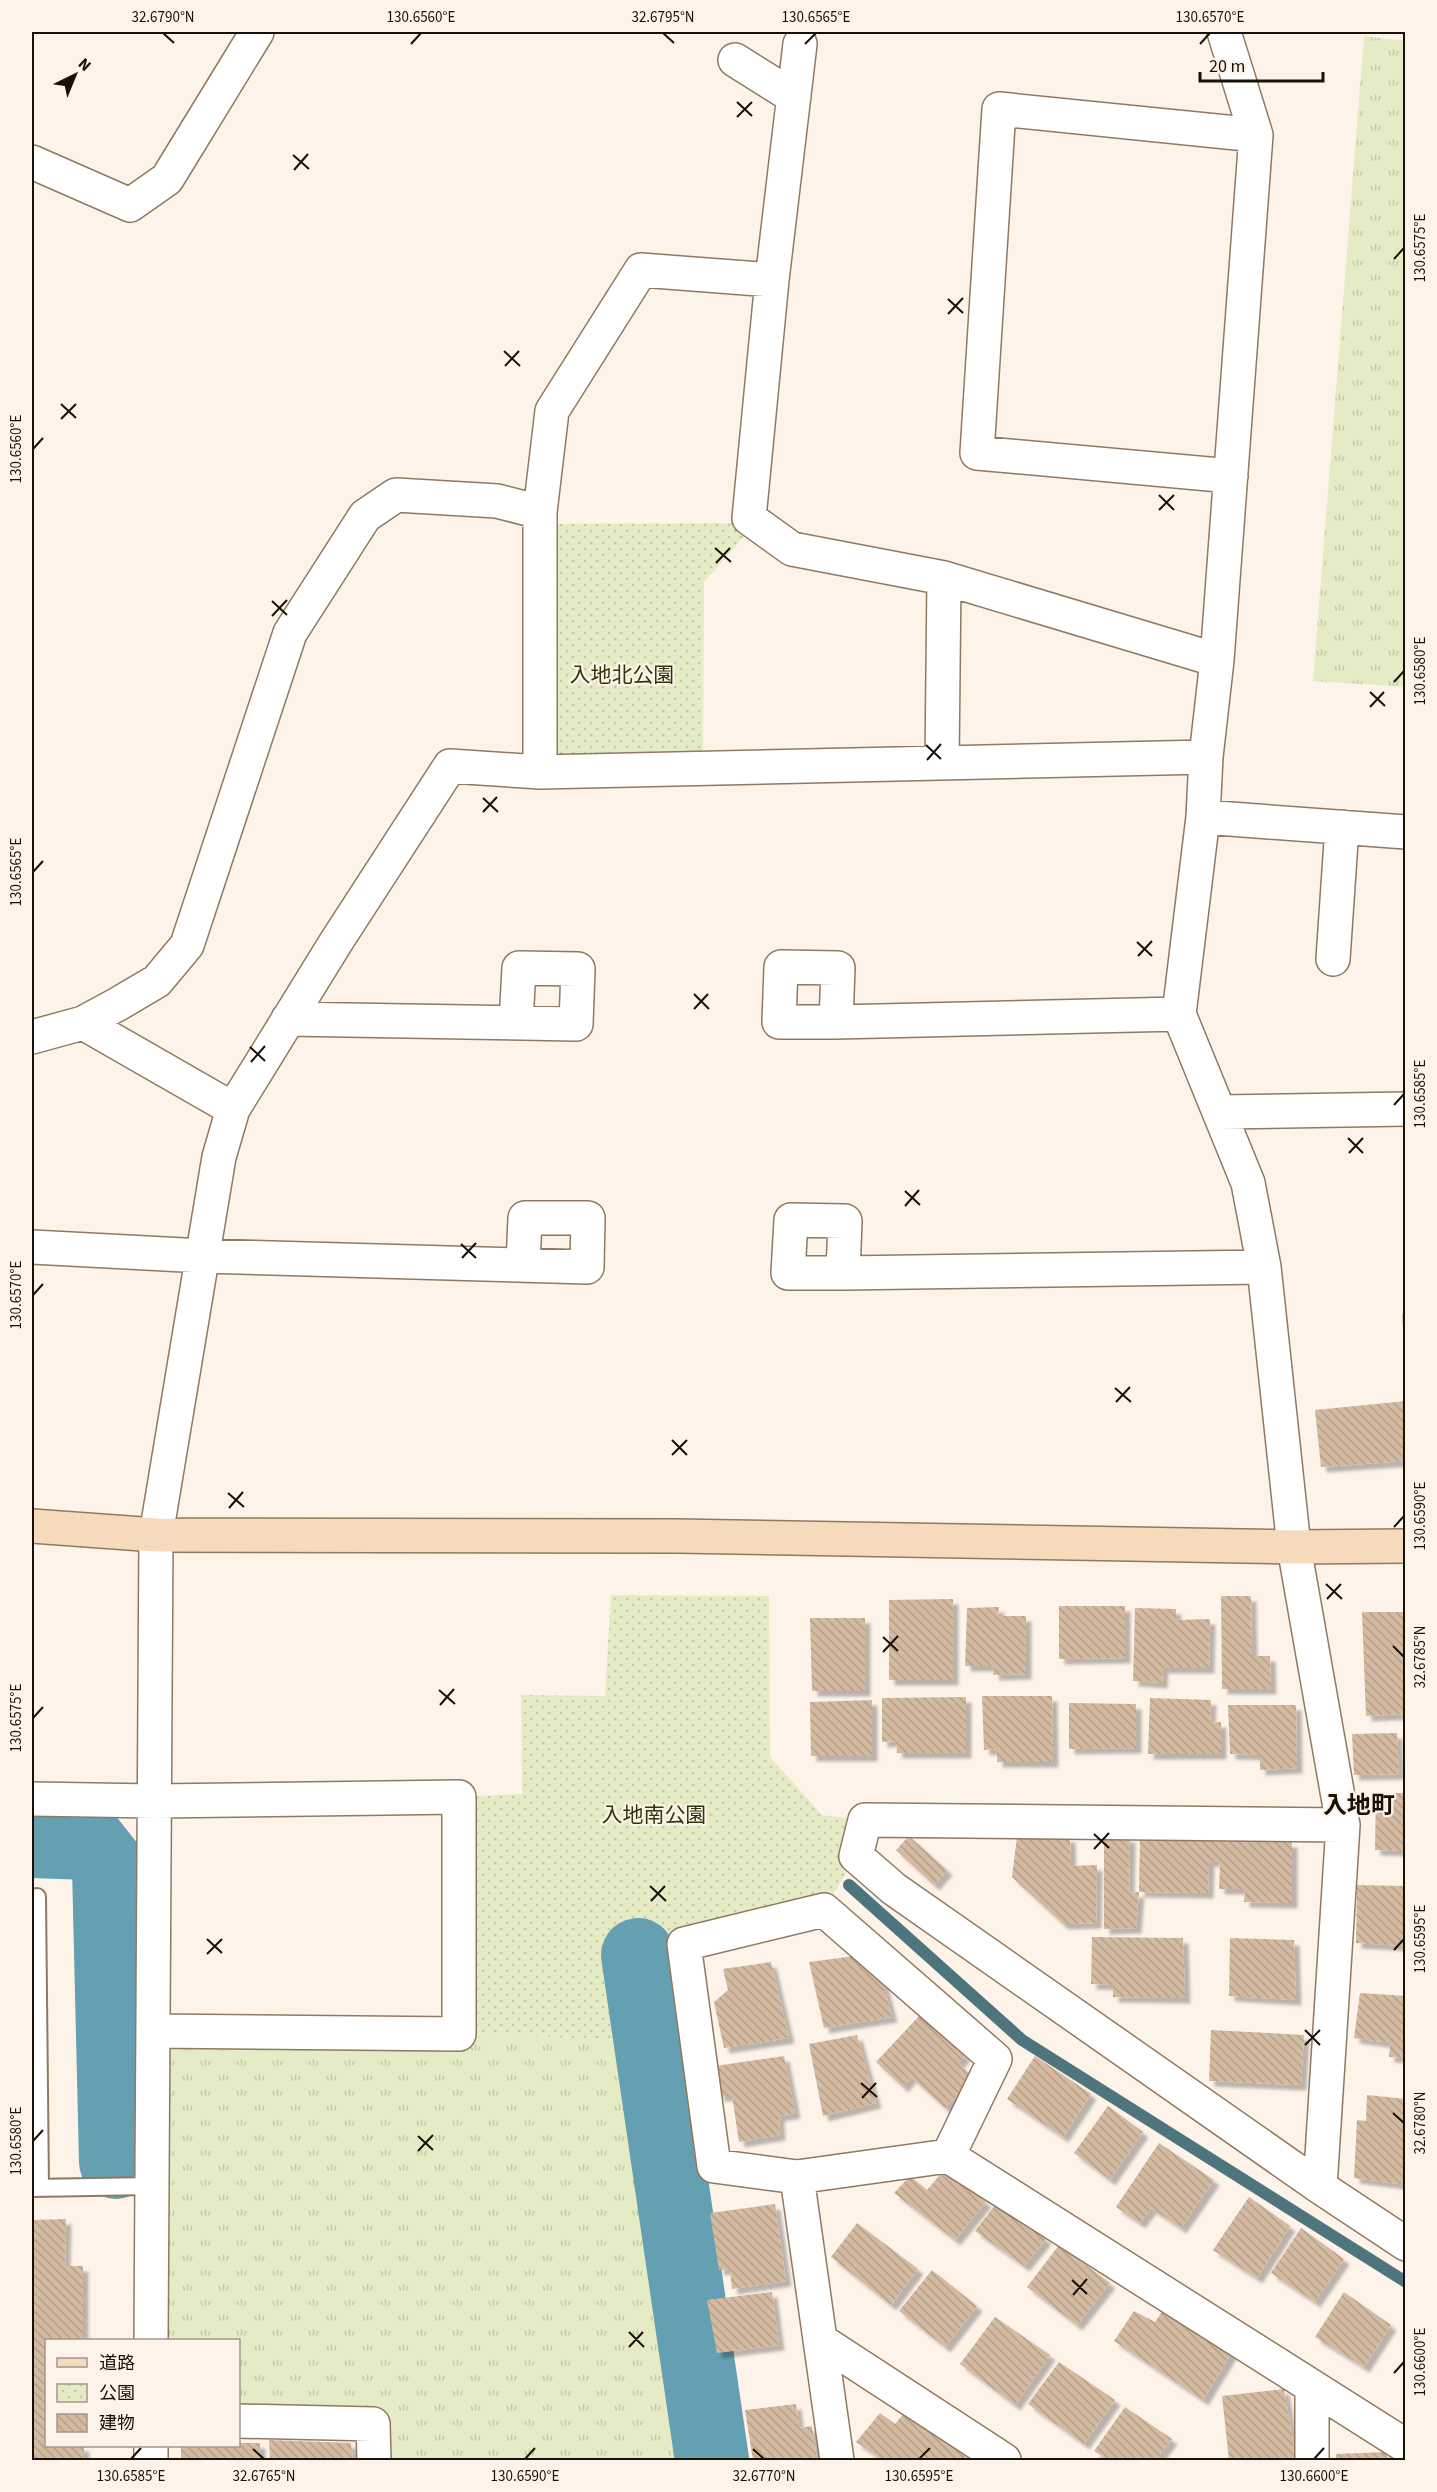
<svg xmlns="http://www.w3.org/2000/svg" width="1437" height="2492" font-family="'Source Sans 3','Noto Sans JP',sans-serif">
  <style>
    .grass { fill: url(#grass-tufts) }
    .park { fill: url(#park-dots) }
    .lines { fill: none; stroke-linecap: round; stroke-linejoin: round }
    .stream { stroke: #4e757e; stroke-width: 12 }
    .river { stroke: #64a0b1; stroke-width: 74 }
    .building { fill: url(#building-back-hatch); filter: url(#shadow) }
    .lane-casing { stroke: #907961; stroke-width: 20 }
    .street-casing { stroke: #907961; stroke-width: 36 }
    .secondary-casing { stroke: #907961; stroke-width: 36 }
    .lane { stroke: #fff; stroke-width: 16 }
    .street { stroke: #fff; stroke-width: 33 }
    .secondary { stroke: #f5dbbc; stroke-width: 33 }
    .ticks { fill: none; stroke: #191007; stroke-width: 2 }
    .labels { text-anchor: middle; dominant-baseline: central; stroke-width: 4.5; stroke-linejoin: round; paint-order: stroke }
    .park-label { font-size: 21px; fill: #31350e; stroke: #fef3e9 }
    .quarter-label { font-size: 24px; font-weight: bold; fill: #191007; stroke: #fef3e9 }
    .neatline { fill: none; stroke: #191007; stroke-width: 2 }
    .ticks-label { font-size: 15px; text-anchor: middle; fill: #191007 }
  </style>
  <defs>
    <pattern id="grass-tufts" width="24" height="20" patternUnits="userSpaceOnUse" patternTransform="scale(1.5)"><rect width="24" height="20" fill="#e5ecc5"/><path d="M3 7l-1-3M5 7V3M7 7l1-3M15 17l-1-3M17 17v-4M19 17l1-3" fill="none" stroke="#c4c9a8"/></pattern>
    <pattern id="park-dots" width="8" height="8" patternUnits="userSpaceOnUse" patternTransform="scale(1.5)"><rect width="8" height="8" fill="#e5ecc5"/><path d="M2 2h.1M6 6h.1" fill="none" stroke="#c4c9a8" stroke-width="1.8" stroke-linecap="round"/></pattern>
    <pattern id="building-back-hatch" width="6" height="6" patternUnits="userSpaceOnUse" patternTransform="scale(1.5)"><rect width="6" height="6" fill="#d4baa1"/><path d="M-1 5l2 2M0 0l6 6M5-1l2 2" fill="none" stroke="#b59f89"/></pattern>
    <filter id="shadow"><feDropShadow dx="5.5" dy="5.5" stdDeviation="1.5" flood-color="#0004"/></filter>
  </defs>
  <rect width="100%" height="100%" fill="#fef3e9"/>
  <path class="grass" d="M1364,36L1405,41V687L1313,681Z
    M153,2031L459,2034L634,2040L691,2460H374L373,2424L239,2421L238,2340H151Z"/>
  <path class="park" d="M756,523L704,582L703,768L540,772L541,524Z
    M611,1595L769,1596L770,1757L822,1815L865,1820L856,1856L824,1910L684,1944H625L634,2040L459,2034V1797L522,1794L521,1695L605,1696Z"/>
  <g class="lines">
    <path class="stream" d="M849,1885L1022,2040L1406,2282"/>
    <path class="river" d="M32,1841L90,1843L109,1867L116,2162
      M638,1955L712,2460"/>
  </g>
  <path class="building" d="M1402,1314H1406V1343H1404Z
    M1406,1401V1461L1321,1467L1315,1410Z
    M1221,1596H1251L1252,1656H1270L1271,1689H1222Z
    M953,1599V1680H889V1600Z
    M1059,1606H1125V1658L1059,1659Z
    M999,1607L998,1616H1026V1674L993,1675L994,1666H965L967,1608Z
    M1135,1608L1176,1609V1620L1210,1619L1209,1668H1163L1162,1683L1133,1681Z
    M1362,1612H1406V1714L1366,1716Z
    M810,1618H865V1691H812Z
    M982,1696H1052L1053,1762H997V1749L984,1750Z
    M966,1697V1753H897L896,1741L882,1742V1698Z
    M1150,1698L1211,1700L1210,1723L1221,1722V1754H1148Z
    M872,1700V1756H811L810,1702Z
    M1069,1703L1136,1704V1748L1069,1749Z
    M1228,1705H1296L1297,1768L1260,1770V1755L1230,1754Z
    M1397,1733L1399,1774L1354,1775L1352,1734Z
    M1376,1793H1406V1851L1375,1850Z
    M1140,1835L1208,1840L1292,1842V1903L1244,1902L1245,1889H1219L1220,1862L1209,1861L1208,1893L1139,1892L1136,1928L1104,1929V1837H1130L1129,1893L1139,1892Z
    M909,1836L947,1870L934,1885L896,1850Z
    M1017,1837H1070L1071,1866L1097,1865L1096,1923L1063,1924L1012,1877Z
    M1357,1885L1406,1886V1946L1356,1943Z
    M1092,1937L1183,1938L1185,1998L1113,1997V1985L1091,1984Z
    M1230,1938L1294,1940L1296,2000L1229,1996Z
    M862,1955L880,1971L892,2017L824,2028L809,1962Z
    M771,1962L789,2038L724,2048L714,2002L728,1990L723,1969Z
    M1360,1993L1406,1996V2058L1389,2057L1390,2043L1354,2038Z
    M920,2015L965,2056L958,2063L974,2078L945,2108L911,2077L903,2087L876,2062Z
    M1211,2030L1304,2035L1301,2085L1209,2081Z
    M857,2035L876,2103L823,2116L809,2044Z
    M784,2056L795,2113L779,2116L780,2135L739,2142L732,2096H719L715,2066Z
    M1035,2056L1091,2094L1063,2137L1007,2099Z
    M1367,2095L1406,2099V2185L1354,2178L1357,2120L1366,2121Z
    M1108,2106L1143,2132L1110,2180L1074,2153Z
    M1159,2143L1214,2180L1181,2228L1151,2208L1140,2223L1116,2207Z
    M944,2170L986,2202L955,2240L894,2193L910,2176L927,2190Z
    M1249,2197L1290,2226L1257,2278L1213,2250Z
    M775,2204L786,2281L732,2289L730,2269L719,2270L710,2213Z
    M996,2204L1046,2239L1024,2266L975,2231Z
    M66,2219L65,2266H83V2340H46V2446H84V2460H32V2220Z
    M857,2223L918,2269L891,2305L831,2257Z
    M1301,2228L1344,2259L1315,2302L1271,2273Z
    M1059,2245L1110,2283L1077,2325L1027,2287Z
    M932,2270L977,2306L945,2347L899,2311Z
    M772,2292L779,2345L717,2353L707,2300Z
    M1344,2292L1391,2325L1364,2367L1315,2337Z
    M1163,2310L1232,2352L1203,2400L1114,2341L1134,2311L1155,2322Z
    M995,2317L1050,2355L1015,2405L960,2364Z
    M1059,2362L1115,2400L1084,2444L1028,2404Z
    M1284,2389L1296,2460H1229L1222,2396Z
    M796,2404L799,2428L812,2426L817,2460H753L745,2410Z
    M1125,2407L1172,2439L1156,2460H1108L1094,2451Z
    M905,2412L966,2456L963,2460H883L856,2442L880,2413L895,2424Z
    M269,2440L351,2443L353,2460H270Z
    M238,2443H260V2460H181V2446H238Z
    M1387,2452V2460H1336V2454Z"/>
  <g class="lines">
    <defs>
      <path id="lane" d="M37,1897L40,2187
        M32,2188L152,2186"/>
      <path id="street" d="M1224,32L1256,135L1217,660L1206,757L1203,817L1179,1014L1248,1183L1264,1267L1294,1547L1343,1825L1320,2187
        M800,44L772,280L749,518L792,549L944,578L1217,660
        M735,60L794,97
        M32,162L130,205L167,179L257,32
        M1231,476L977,453L999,109L1256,135
        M942,763L944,578
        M540,772V512L552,411L641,270L772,280
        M1203,817L1406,832
        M1333,959L1342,827
        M288,1019L576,1024L578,969L519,968L516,1023
        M836,1022L838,968L781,967L779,1022H836L1179,1014
        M83,1023L233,1109
        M32,1037L83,1023L118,1004L157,981L187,945L290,633L365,516L396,495L497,501L540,512
        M1220,1112L1406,1109
        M32,1247L203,1256L587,1267L588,1218H525L523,1265
        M843,1273L845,1221L791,1220L788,1273H843L1264,1267
        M32,1799L154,1801L459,1797V2034L153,2031
        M1343,1825L865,1820L856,1856L894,1889L1320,2187L1406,2244
        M797,2177L714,2166L684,1944L824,1910L995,2059L948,2156
        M151,2340L156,1535L219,1157L233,1109L336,942L450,766L540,772L1206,757
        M820,2340L1004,2460
        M238,2421L373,2424L374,2460
        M151,2460V2446
        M837,2460L797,2177L948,2156L1406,2446
        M1312,2460V2388"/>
      <path id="secondary" d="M32,1526L156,1535L677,1536L1294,1547L1406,1546"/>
    </defs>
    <use href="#lane" class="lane-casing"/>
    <use href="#street" class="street-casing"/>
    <use href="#secondary" class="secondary-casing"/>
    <use href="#lane" class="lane"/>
    <use href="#street" class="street"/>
    <use href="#secondary" class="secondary"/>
  </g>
  <path class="ticks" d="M163,33L174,43M663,33L674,43M411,44L421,33M805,44L816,33M1200,44L1210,33M737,102L752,116M737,117L752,102M293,155L309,169M294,170L308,154M1394,259L1404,248M948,299L963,313M948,314L963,298M504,351L520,366M505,366L519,351M61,404L76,418M61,419L76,404M33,449L43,438M1159,495L1174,510M1159,510L1174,495M715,548L731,562M716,563L730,548M272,601L287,615M272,616L287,600M1394,682L1404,671M1370,692L1385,706M1370,707L1384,692M926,745L941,759M927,760L941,744M483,798L498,812M483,812L497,797M33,872L43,861M1137,942L1152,956M1138,956L1152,941M694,994L709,1009M694,1009L708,994M250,1047L265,1061M251,1062L265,1046M1394,1105L1404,1094M1348,1138L1363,1153M1349,1153L1363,1138M905,1191L920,1205M905,1206L919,1190M461,1244L476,1258M462,1258L476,1243M33,1295L43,1284M1115,1388L1131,1402M1116,1402L1130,1387M672,1440L687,1455M672,1455L687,1440M228,1493L244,1507M229,1508L243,1492M1394,1527L1404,1516M1326,1584L1342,1599M1327,1599L1341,1584M883,1637L898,1651M1393,1646L1404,1657M883,1652L898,1636M439,1690L455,1704M440,1705L454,1689M33,1718L43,1707M1094,1834L1109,1848M1094,1849L1109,1833M650,1886L666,1901M651,1901L665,1886M207,1939L222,1953M1394,1950L1404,1939M207,1954L222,1939M1305,2030L1320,2045M1305,2045L1320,2030M861,2083L877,2097M862,2098L876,2083M1393,2113L1404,2123M418,2136L433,2150M33,2141L43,2130M418,2151L433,2135M1072,2280L1087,2294M1073,2295L1087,2279M629,2332L644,2347M629,2347L643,2332M1394,2373L1404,2362M253,2449L264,2459M753,2449L764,2459M131,2459L141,2448M525,2459L535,2448M919,2459L930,2448M1314,2459L1324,2448"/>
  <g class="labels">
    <g class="park-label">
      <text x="622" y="675">入地北公園</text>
      <text x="654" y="1815">入地南公園</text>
    </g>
    <g class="quarter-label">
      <text x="1359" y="1805">入地町</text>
    </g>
  </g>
  <rect width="1437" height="2492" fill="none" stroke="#fef3e9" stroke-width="66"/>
  <rect x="45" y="2339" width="195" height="108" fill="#fef3e9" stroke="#a2988f" stroke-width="1.5"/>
  <rect x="57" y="2358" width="30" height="9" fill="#f5dbbc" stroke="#a2988f" stroke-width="1.5"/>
  <text x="99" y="2369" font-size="18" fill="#191007">道路</text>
  <rect x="57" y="2384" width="30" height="18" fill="url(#park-dots)" stroke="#a2988f" stroke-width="1.5"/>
  <text x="99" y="2399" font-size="18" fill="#191007">公園</text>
  <rect x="57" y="2414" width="30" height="18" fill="url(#building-back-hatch)" stroke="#a2988f" stroke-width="1.5"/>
  <text x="99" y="2429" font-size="18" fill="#191007">建物</text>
  <g transform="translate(75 75) rotate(43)" stroke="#fef3e9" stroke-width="4.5" paint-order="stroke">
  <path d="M0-4.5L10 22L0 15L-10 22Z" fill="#191007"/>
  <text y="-9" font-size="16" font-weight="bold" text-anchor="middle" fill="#191007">N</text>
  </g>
  <path d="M1200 72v9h123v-9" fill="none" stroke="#191007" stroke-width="3"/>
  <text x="1209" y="72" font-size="18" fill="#191007" stroke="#fef3e9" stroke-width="4.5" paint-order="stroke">20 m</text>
  <rect x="33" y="33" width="1371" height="2426" class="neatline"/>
  <g class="ticks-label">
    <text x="163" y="22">32.6790°N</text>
    <text x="421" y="22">130.6560°E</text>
    <text x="663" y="22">32.6795°N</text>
    <text x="816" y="22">130.6565°E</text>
    <text x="1210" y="22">130.6570°E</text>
    <text transform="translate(1420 248) rotate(-90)" y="5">130.6575°E</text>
    <text transform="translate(16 449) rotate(-90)" y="5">130.6560°E</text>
    <text transform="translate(1420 671) rotate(-90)" y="5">130.6580°E</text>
    <text transform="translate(16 872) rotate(-90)" y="5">130.6565°E</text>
    <text transform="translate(1420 1094) rotate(-90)" y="5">130.6585°E</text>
    <text transform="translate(16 1295) rotate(-90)" y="5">130.6570°E</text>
    <text transform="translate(1420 1516) rotate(-90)" y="5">130.6590°E</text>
    <text transform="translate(1420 1657) rotate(-90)" y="5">32.6785°N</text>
    <text transform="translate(16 1718) rotate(-90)" y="5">130.6575°E</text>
    <text transform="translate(1420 1939) rotate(-90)" y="5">130.6595°E</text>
    <text transform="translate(1420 2123) rotate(-90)" y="5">32.6780°N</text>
    <text transform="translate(16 2141) rotate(-90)" y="5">130.6580°E</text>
    <text transform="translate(1420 2362) rotate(-90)" y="5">130.6600°E</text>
    <text x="131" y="2481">130.6585°E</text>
    <text x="264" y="2481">32.6765°N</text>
    <text x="525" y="2481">130.6590°E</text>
    <text x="764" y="2481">32.6770°N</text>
    <text x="919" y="2481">130.6595°E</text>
    <text x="1314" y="2481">130.6600°E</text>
  </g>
</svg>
